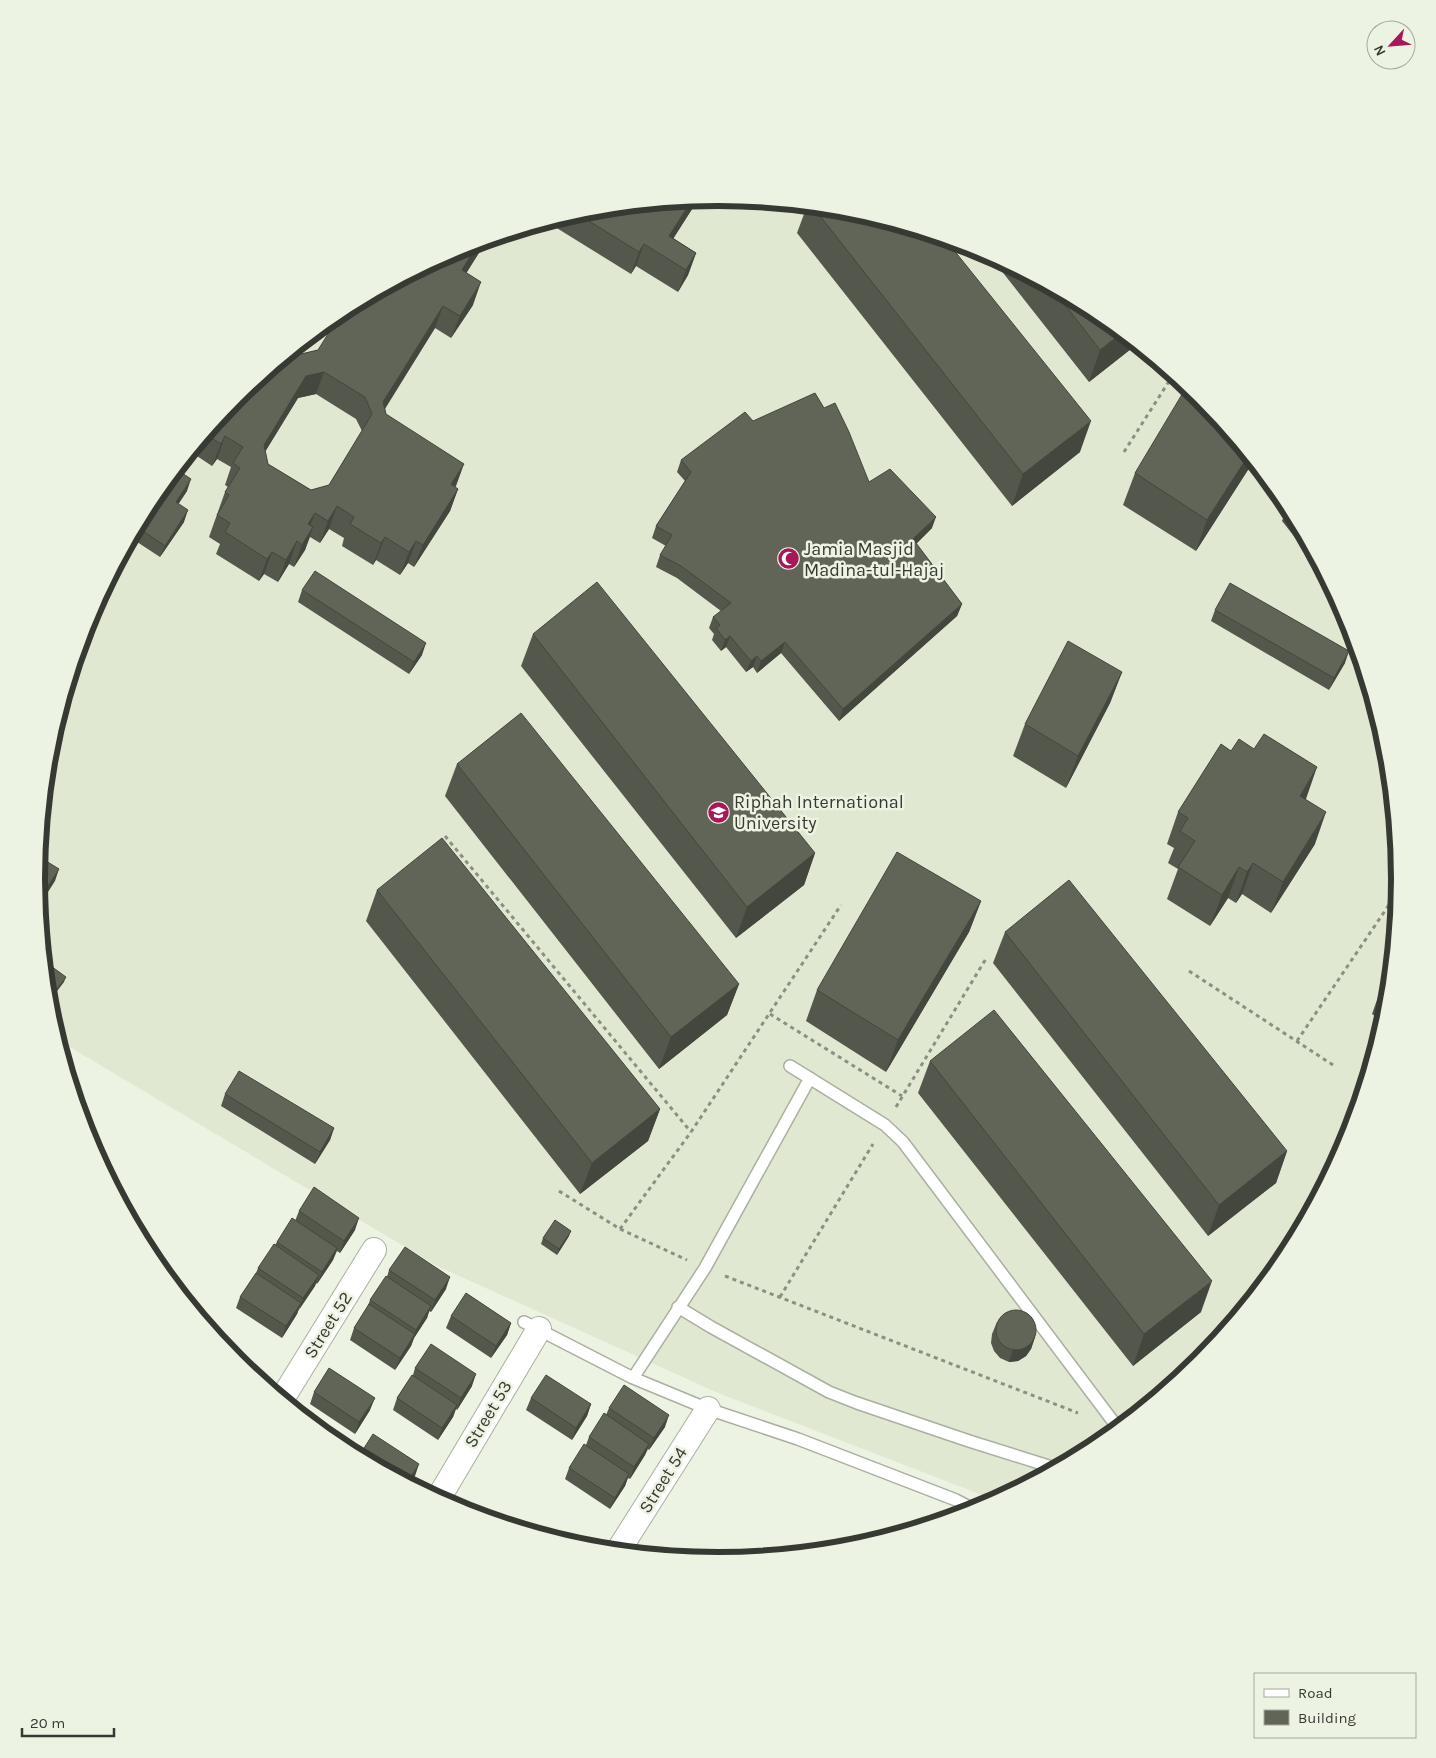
<svg xmlns="http://www.w3.org/2000/svg" width="1436" height="1758" font-family="Karla,sans-serif">
  <style>
    .built { fill: #e0e8d1 }
    .lines { fill: none; stroke-linecap: round; stroke-linejoin: round }
    .lane-casing { stroke: #aab0a0; stroke-width: 14 }
    .street-casing { stroke: #aab0a0; stroke-width: 26 }
    .path { stroke: #8b8f84; stroke-width: 3; stroke-dasharray: 4 4; stroke-linecap: butt }
    .lane { stroke: #fff; stroke-width: 11 }
    .street { stroke: #fff; stroke-width: 24 }
    .wall { fill: #53574c; fill-rule: evenodd }
    .shaded-wall { fill: #43473e }
    .building { fill: #606558; stroke: #43473e; fill-rule: evenodd }
    .labels { text-anchor: middle; dominant-baseline: central; stroke-width: 5; stroke-linejoin: round; paint-order: stroke }
    .poi-label { font-size: 18px; fill: #373933; stroke: #edf3e3; text-anchor: start }
    .street-label { font-size: 18px; fill: #373933; stroke: #edf3e3 }
    .rim { fill: none; stroke: #373933; stroke-width: 6 }
  </style>
  <rect width="100%" height="100%" fill="#edf3e3"/>
  <path class="built" d="M718,197L851,210L979,249L1097,312L1200,397L1285,500L1348,618L1387,746L1400,879L1387,1012L1348,1140L1285,1258L1200,1361L1097,1446L995,1500L718,1393L437,1266L58,1040L49,1012L36,879L49,746L88,618L151,500L236,397L339,312L457,249L585,210Z"/>
  <g class="lines">
    <defs>
      <path id="lane" d="M296,348L300,346L307,338
        M790,1066L885,1125L903,1142L1118,1428
        M678,1307L711,1327L829,1392L857,1403L969,1441L1055,1468
        M524,1322L633,1378L708,1409L798,1439L956,1500L975,1510
        M633,1378L705,1268L810,1078"/>
      <path id="street" d="M282,1399L374,1250
        M438,1499L539,1329
        M618,1551L708,1409"/>
    </defs>
    <use href="#lane" class="lane-casing"/>
    <use href="#street" class="street-casing"/>
    <path class="path" d="M1124,452L1173,375
      M445,836L691,1132
      M1189,971L1333,1065
      M770,1014L902,1096
      M1297,1041L1399,890
      M896,1107L987,957
      M559,1191L620,1229L687,1260
      M620,1229L691,1132L841,905
      M725,1276L1078,1413
      M780,1297L873,1144"/>
    <use href="#lane" class="lane"/>
    <use href="#street" class="street"/>
  </g>
  <path class="wall" d="M694,206L673,238L696,253L688,275L678,292L636,266L631,274L547,222L585,210Z
    M807,206L851,210L1080,452L1012,506L797,233Z
    M487,240L466,273L473,305L451,338L435,328L385,409L386,414L455,487L458,489L450,511L414,567L408,563L400,575L376,560L373,565L342,546L344,538L329,529L320,543L310,537L305,550L294,567L289,564L278,582L264,574L259,581L216,554L220,544L209,537L225,492L228,487L225,485L231,467L217,459L212,466L191,452L236,397L301,354L318,350L457,249ZM316,394L356,419L362,431L329,485L311,490L268,464L265,452L298,398Z
    M989,255L1097,312L1136,345L1089,382Z
    M1200,397L1253,462L1196,551L1123,505L1135,473Z
    M753,421L869,482L932,528L916,544L962,604L957,616L839,721L781,653L757,673L753,667L746,672L726,647L721,651L712,640L714,634L709,628L713,617L721,611L677,578L656,567L660,555L666,546L652,538L656,526L685,481L677,472L681,460Z
    M187,491L178,504L184,522L160,557L131,538L151,500Z
    M1288,506L1324,574L1282,521Z
    M302,590L422,655L409,674L298,602Z
    M1215,610L1345,663L1329,690L1211,621Z
    M533,634L815,853L804,885L736,938L521,666Z
    M1122,672L1110,703L1066,788L1013,756L1025,724Z
    M457,764L739,984L727,1015L659,1069L445,796Z
    M1306,799L1315,844L1271,913L1242,894L1236,903L1228,898L1210,926L1167,899L1178,869L1168,863L1174,848L1167,844L1178,812Z
    M377,890L660,1109L648,1141L580,1194L366,921Z
    M981,901L969,932L886,1072L806,1021L817,990Z
    M1005,932L1287,1151L1276,1183L1208,1236L993,963Z
    M1390,981L1387,1012L1384,1022L1372,1014L1378,997Z
    M930,1061L1201,1312L1133,1366L918,1093Z
    M225,1094L334,1128L330,1140L315,1164L221,1106Z
    M299,1211L355,1230L340,1253L337,1251L333,1260L317,1284L316,1283L315,1286L299,1309L297,1314L282,1338L236,1308L240,1297L256,1273L258,1268L275,1245L277,1242L295,1221Z
    M569,1236L557,1255L541,1244L543,1238Z
    M389,1270L446,1289L431,1312L429,1311L427,1318L414,1338L411,1346L395,1370L350,1340L354,1328L367,1308L370,1300L387,1277Z
    M451,1316L511,1323L507,1335L491,1358L446,1328Z
    M997,1322L1035,1337L1031,1349L1026,1356L1018,1361L1009,1362L1000,1358L994,1351L991,1343L992,1334Z
    M415,1368L472,1386L457,1410L456,1409L453,1417L438,1440L393,1410L397,1398L413,1375Z
    M314,1392L370,1410L355,1434L310,1404Z
    M531,1398L591,1404L587,1416L572,1440L526,1410Z
    M609,1408L665,1427L649,1450L648,1449L645,1455L630,1479L628,1478L625,1486L610,1509L565,1479L569,1468L586,1445L589,1437L606,1415Z"/>
  <path class="shaded-wall" d="M696,199L694,206L663,255L669,236L692,200Z
    M487,240L454,293L462,270L479,242Z
    M644,244L636,266L631,274L639,252Z
    M696,253L688,275L678,292L686,270Z
    M481,282L473,305L451,338L460,316Z
    M443,306L435,328L375,424L383,402Z
    M1122,333L1136,345L1089,382L1100,350Z
    M324,372L316,394L298,398L255,468L264,445L306,376Z
    M1091,421L1080,452L1012,506L1023,474Z
    M225,436L217,459L212,466L221,444Z
    M1248,456L1253,462L1196,551L1207,520Z
    M464,464L456,486L443,507L451,484Z
    M191,479L187,491L172,514L176,502Z
    M458,489L450,511L414,567L423,545Z
    M337,506L329,529L320,543L328,521Z
    M188,510L184,522L160,557L165,546Z
    M315,513L307,535L308,524Z
    M936,517L932,528L909,551L913,539Z
    M313,527L305,550L294,567L302,545Z
    M385,537L376,560L373,565L381,543Z
    M297,541L289,564L278,582L286,560Z
    M416,541L408,563L400,575L409,552Z
    M272,552L264,574L259,581L267,559Z
    M962,604L957,616L839,721L843,709Z
    M730,636L726,647L721,651L725,640Z
    M785,642L781,653L757,673L761,661Z
    M426,643L422,655L409,674L414,662Z
    M1349,651L1345,663L1329,690L1334,678Z
    M757,656L753,667L746,672L751,661Z
    M1122,672L1110,703L1066,788L1078,756Z
    M1317,767L1306,799L1288,827L1300,796Z
    M1326,812L1315,844L1271,913L1283,882Z
    M815,853L804,885L736,938L747,907Z
    M1253,863L1242,894L1236,903L1247,872Z
    M1239,867L1228,898L1210,926L1222,895Z
    M59,869L55,881L39,906L38,901Z
    M981,901L969,932L886,1072L898,1040Z
    M66,977L64,982L48,1003L50,998Z
    M739,984L727,1015L659,1069L671,1037Z
    M660,1109L648,1141L580,1194L592,1163Z
    M334,1128L330,1140L315,1164L320,1152Z
    M1287,1151L1276,1183L1208,1236L1219,1205Z
    M359,1218L355,1230L340,1253L344,1241Z
    M571,1231L569,1236L557,1255L559,1249Z
    M337,1248L333,1260L317,1284L322,1272Z
    M319,1275L315,1286L299,1310L303,1298Z
    M450,1277L446,1289L431,1312L435,1300Z
    M1212,1281L1201,1312L1133,1366L1144,1334Z
    M301,1303L297,1314L282,1338L286,1326Z
    M431,1306L427,1318L414,1338L411,1346L395,1370L400,1358L412,1338L416,1330Z
    M511,1323L507,1335L491,1358L496,1346Z
    M1035,1337L1031,1349L1026,1356L1018,1361L1009,1362L1013,1350Z
    M476,1374L472,1386L457,1410L461,1398Z
    M375,1398L370,1410L355,1434L359,1422Z
    M591,1404L587,1416L572,1440L576,1428Z
    M457,1405L453,1417L438,1440L442,1428Z
    M669,1415L665,1427L649,1450L654,1438Z
    M649,1444L645,1455L630,1479L634,1467Z
    M419,1464L415,1476L410,1484L407,1482Z
    M629,1474L625,1486L610,1509L615,1498Z"/>
  <path class="building" d="M692,200L669,236L696,253L686,270L644,244L639,252L576,213L585,210Z
    M813,207L851,210L945,239L1091,421L1023,474Z
    M479,242L462,270L481,282L460,316L443,306L383,402L386,414L464,464L451,484L458,489L423,545L416,541L409,552L385,537L381,543L350,524L354,517L337,506L328,521L315,513L308,524L313,527L302,545L297,541L286,560L272,552L267,559L225,532L230,523L217,515L229,495L225,492L240,468L233,463L243,447L225,436L221,444L205,434L236,397L293,350L301,354L318,350L343,310L457,249ZM324,372L365,397L372,414L329,485L311,490L268,464L264,445L306,376Z
    M1052,288L1097,312L1122,333L1100,350Z
    M1187,386L1200,397L1248,456L1207,520L1135,473Z
    M815,393L824,408L835,403L849,432L869,482L890,469L936,517L913,539L962,604L843,709L785,642L761,661L757,656L751,661L730,636L725,640L716,628L720,625L713,617L731,603L681,566L660,555L672,535L656,526L691,472L681,460L745,412L753,421Z
    M176,469L191,479L176,502L188,510L165,546L137,527L151,500Z
    M315,571L426,643L414,662L302,590Z
    M597,582L815,853L747,907L533,634Z
    M1230,583L1349,651L1334,678L1215,610Z
    M1068,641L1122,672L1078,756L1025,724Z
    M521,713L739,984L671,1037L457,764Z
    M1264,734L1317,767L1300,796L1326,812L1283,882L1253,863L1247,872L1239,867L1222,895L1178,867L1195,841L1180,831L1188,818L1178,812L1221,744L1231,751L1239,739L1254,749Z
    M442,838L660,1109L592,1163L377,890Z
    M897,852L981,901L898,1040L817,990Z
    M38,856L59,869L38,901L36,879Z
    M1069,880L1287,1151L1219,1205L1005,932Z
    M44,961L66,977L50,998L48,996Z
    M1390,981L1387,1003L1378,997Z
    M994,1010L1212,1281L1144,1334L930,1061Z
    M239,1071L334,1128L320,1152L225,1094Z
    M314,1187L359,1218L344,1241L299,1211Z
    M292,1218L337,1248L322,1272L277,1242Z
    M555,1220L571,1231L559,1249L543,1238Z
    M274,1244L319,1275L303,1298L258,1268Z
    M405,1247L450,1277L435,1300L389,1270Z
    M256,1273L301,1303L286,1326L240,1297Z
    M386,1276L431,1306L416,1330L370,1300Z
    M466,1293L511,1323L496,1346L451,1316Z
    M369,1304L415,1334L400,1358L354,1328Z
    M996 1330a20 20 0 1 1 40 0a20 20 0 1 1-40 0Z
    M431,1344L476,1374L461,1398L415,1368Z
    M329,1368L375,1398L359,1422L314,1392Z
    M412,1375L457,1405L442,1428L397,1398Z
    M546,1375L591,1404L576,1428L531,1398Z
    M624,1385L669,1415L654,1438L609,1408Z
    M604,1413L649,1444L634,1467L589,1437Z
    M373,1434L419,1464L407,1482L359,1456Z
    M584,1444L629,1474L615,1498L569,1468Z"/>
  <defs>
    <symbol id="mosque-disc" viewBox="-11 -11 22 22"><circle r="9.5" fill="#a6185a" stroke="#edf3e3"/><path d="M3.5-4.9A6 6 0 1 0 3.5 4.9A5 5 0 1 1 3.5-4.9Z" fill="#fff"/></symbol>
    <symbol id="university-disc" viewBox="-11 -11 22 22"><circle r="9.5" fill="#a6185a" stroke="#edf3e3"/><path d="M0-5L7-2L0 1L-7-2ZM-4 1L0 2.5L4 1V4Q0 6-4 4Z" fill="#fff"/></symbol>
  </defs>
  <g fill-rule="evenodd">
    <use href="#mosque-disc" x="776" y="546" width="25" height="25"/>
    <use href="#university-disc" x="706" y="800" width="25" height="25"/>
  </g>
  <g class="labels">
    <g class="poi-label">
      <text x="804" y="549">Jamia Masjid<tspan x="804" dy="21">Madina-tul-Hajaj</tspan></text>
      <text x="734" y="802">Riphah International<tspan x="734" dy="21">University</tspan></text>
    </g>
    <g class="street-label">
      <text transform="translate(328 1325) rotate(-58)">Street 52</text>
      <text transform="translate(488 1414) rotate(-59)">Street 53</text>
      <text transform="translate(663 1480) rotate(-58)">Street 54</text>
    </g>
  </g>
  <path d="M0 0H1436V1758H0ZM45 879a673 673 0 1 1 1346 0a673 673 0 1 1-1346 0Z" fill="#edf3e3" fill-rule="evenodd"/>
  <path class="rim" d="M45 879a673 673 0 1 1 1346 0a673 673 0 1 1-1346 0Z"/>
  <rect x="1254" y="1673" width="162" height="65" fill="#edf3e3" stroke="#a4a99d"/>
  <rect x="1264" y="1689" width="25" height="8" fill="#ffffff" stroke="#a4a99d"/>
  <text x="1298" y="1698" font-size="15" fill="#373933">Road</text>
  <rect x="1264" y="1710" width="25" height="15" fill="#606558" stroke="#a4a99d"/>
  <text x="1298" y="1723" font-size="15" fill="#373933">Building</text>
  <g transform="translate(1391 45) rotate(244)"><circle r="24" fill="#edf3e3" stroke="#a4a99d"/>
  <path d="M0-4L9 19L0 12L-9 19Z" fill="#a6185a"/>
  <text y="-8" font-size="14" font-weight="bold" text-anchor="middle" fill="#373933">N</text>
  </g>
  <path d="M22 1728v8h92v-8" fill="none" stroke="#373933" stroke-width="2.5"/>
  <text x="30" y="1728" font-size="15" fill="#373933" stroke="#edf3e3" stroke-width="4" paint-order="stroke">20 m</text>
</svg>
